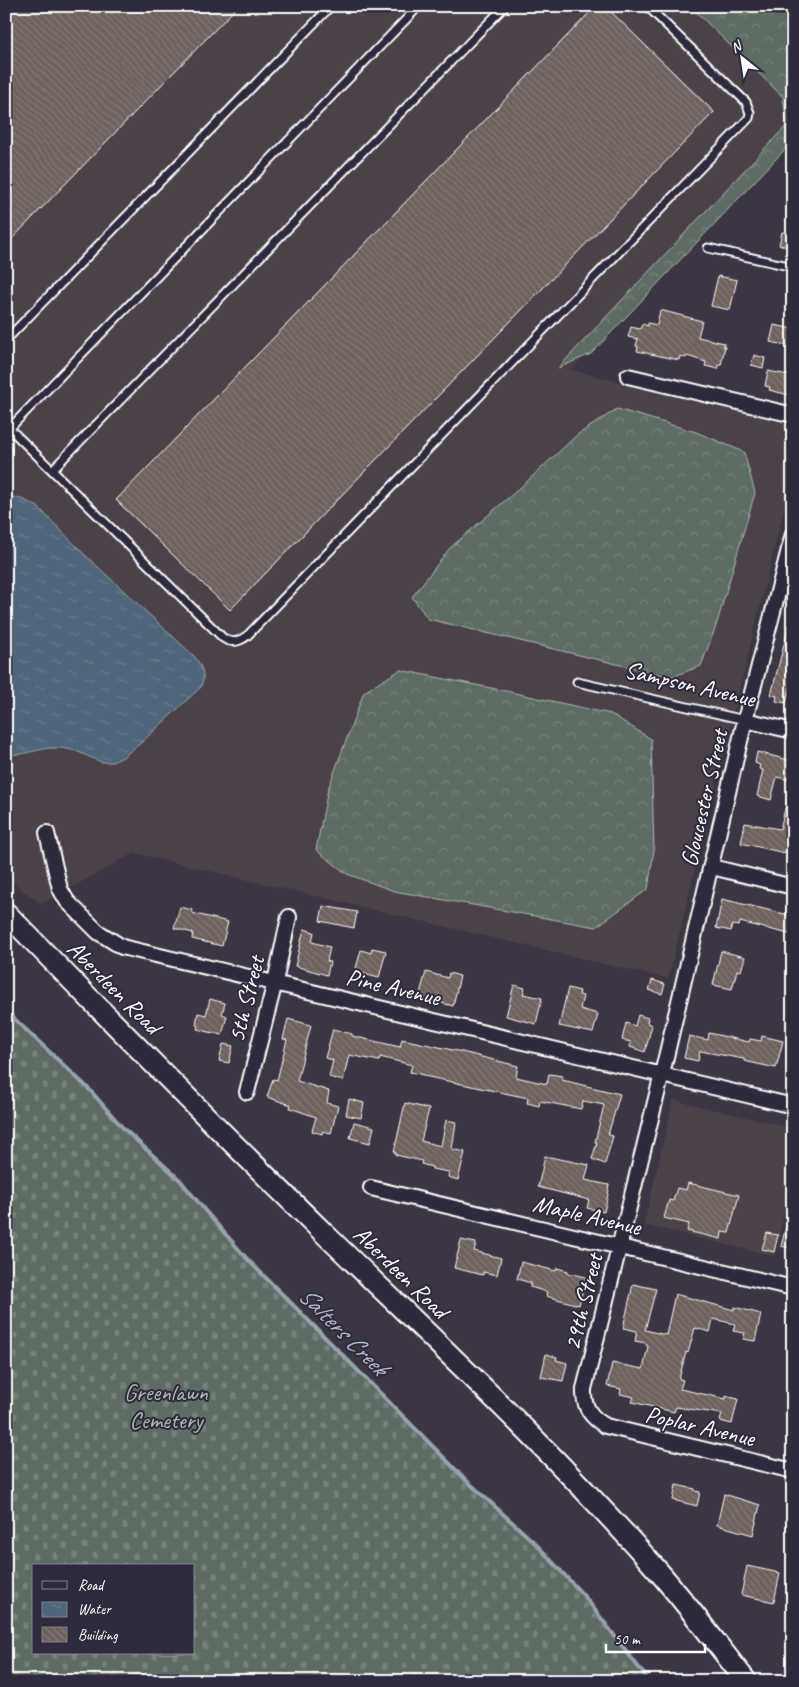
<svg xmlns="http://www.w3.org/2000/svg" width="799" height="1687" font-family="Caveat,sans-serif">
  <style>
    .built { fill: #4b424a }
    .forest { fill: url(#forest-crowns); stroke: #aeb6b2 }
    .cemetery { fill: url(#cemetery-stones); stroke: #aeb6b2; fill-rule: evenodd }
    .water { fill: url(#water-ripples); stroke: #95a3af }
    .lines { fill: none; stroke-linecap: round; stroke-linejoin: round }
    .stream { stroke: #95a3af; stroke-width: 4 }
    .building { fill: url(#building-back-hatch); stroke: #fff }
    .service-casing { stroke: #fff; stroke-width: 11 }
    .minor-casing { stroke: #fff; stroke-width: 18 }
    .secondary-casing { stroke: #fff; stroke-width: 24 }
    .service { stroke: #2f2a3d; stroke-width: 7 }
    .minor { stroke: #2f2a3d; stroke-width: 14 }
    .secondary { stroke: #2f2a3d; stroke-width: 20 }
    .labels { text-anchor: middle; dominant-baseline: central; stroke-width: 4; stroke-linejoin: round; paint-order: stroke }
    .street-label { font-size: 24px; fill: #fff; stroke: #2f2a3d }
    .park-label { font-size: 24px; fill: #aeb6b2; stroke: #2f2a3d }
    .water-label { font-size: 25px; font-style: italic; fill: #b0bac3; stroke: #2f2a3d }
  </style>
  <defs>
    <pattern id="forest-crowns" width="20" height="18" patternUnits="userSpaceOnUse" patternTransform="scale(1.25)"><rect width="20" height="18" fill="#5c6c64"/><path d="M2 6a3 3 0 1 1 6 0M12 15a3 3 0 1 1 6 0" fill="none" stroke="#74827b"/></pattern>
    <pattern id="cemetery-stones" width="16" height="16" patternUnits="userSpaceOnUse" patternTransform="scale(1.25)"><rect width="16" height="16" fill="#5c6c64"/><path d="M2 7V4a2 2 0 0 1 4 0v3zM10 15v-3a2 2 0 0 1 4 0v3z" fill="#74827b"/></pattern>
    <pattern id="water-ripples" width="26" height="14" patternUnits="userSpaceOnUse" patternTransform="scale(1.25)"><rect width="26" height="14" fill="#4f657a"/><path d="M2 4q2-2 4 0t4 0M15 11q2-2 4 0t4 0" fill="none" stroke="#697c8e"/></pattern>
    <pattern id="building-back-hatch" width="6" height="6" patternUnits="userSpaceOnUse" patternTransform="scale(1.25)"><rect width="6" height="6" fill="#6e605c"/><path d="M-1 5l2 2M0 0l6 6M5-1l2 2" fill="none" stroke="#847874"/></pattern>
  </defs>
  <rect width="100%" height="100%" fill="#3c3543"/>
  <filter id="ink" filterUnits="userSpaceOnUse"><feTurbulence type="fractalNoise" baseFrequency=".02" numOctaves="2"/><feDisplacementMap in="SourceGraphic" scale="10" xChannelSelector="R" yChannelSelector="G"/><feConvolveMatrix kernelMatrix="1 2 1 2 8 2 1 2 1" color-interpolation-filters="sRGB"/></filter>
  <g filter="url(#ink)">
    <path class="built" d="M6,6H793V129L571,370L793,425V472L668,979L134,853L41,904L6,877Z
      M673,1100L793,1128V1177L774,1256L644,1225Z"/>
    <path class="forest" d="M690,6H793V141L591,354L558,368L787,125L783,97Z
      M617,409L696,432L744,452L755,493L716,626L701,666L671,677L428,619L412,597L450,548L522,486L577,435Z
      M400,670L501,690L611,714L651,739L654,850L648,889L596,927L394,891L347,874L316,850L328,789L364,692Z"/>
    <path class="cemetery" d="M6,1011L89,1089L123,1128L180,1180L207,1213L249,1261L300,1312L466,1480L536,1544L585,1597L649,1681H6ZM34,1566H194V1653H34Z"/>
    <path class="water" d="M8,496L22,499L38,507L84,554L195,657C202,668 206,674 201,687L142,742L123,757L112,762H101L76,751L62,748H48L21,754L6,755V497Z"/>
    <g class="lines">
      <path class="stream" d="M6,1011L89,1089L123,1128L180,1180L207,1213L249,1261L300,1312L466,1480L536,1544L585,1597L649,1681"/>
    </g>
    <path class="building" d="M6,6H238L6,245Z
      M596,6H605L714,112L230,610L116,500Z
      M782,232L793,234V248L779,245Z
      M718,276L737,280L730,310L711,306Z
      M660,310L702,321L698,337L724,343L723,346H725L721,365H719L718,369L705,366L706,362L687,356L686,358L680,356L679,360L637,351L638,347L636,346L638,339L628,337L631,327L640,329L642,324L648,326V323L657,325Z
      M774,325L793,329V347L770,342Z
      M754,355L765,358L763,368L751,365Z
      M768,371L793,376V396L769,390L770,387L765,386Z
      M789,625L793,626V676L786,703L776,701L777,696L771,695Z
      M757,752L793,761V781L777,777L771,800L757,796L763,770L759,769L760,765L755,763Z
      M787,801L793,802V819L785,853L741,843L745,823L780,829Z
      M722,899L793,916V935L740,922L739,926L732,925L731,931L716,928Z
      M323,906L357,912L354,928L320,921Z
      M180,907L192,910V913L228,922L222,946L192,939L193,933L174,928Z
      M304,929L314,932L312,942L330,947L327,961L330,962L327,975L295,966Z
      M372,948L386,951L379,978L355,972L361,950L371,953Z
      M721,951L745,957L741,971L737,970L732,989L713,985Z
      M426,972L448,978L449,973L460,976L453,1006L419,997Z
      M652,980L665,984L662,994L649,990Z
      M514,985L525,988L523,994L542,998L536,1024L506,1016Z
      M568,988L580,991L579,995L583,996L580,1009L598,1014L593,1033L559,1026Z
      M210,999L225,1003L222,1014L227,1016L222,1035L197,1029L198,1026L196,1025L198,1013L206,1015Z
      M638,1015L648,1018L647,1023L652,1025L645,1052L630,1047L631,1042L622,1040L626,1023L635,1026Z
      M288,1019L311,1025L297,1081L329,1091L327,1103L338,1106L331,1133L323,1131L322,1134L312,1131L316,1117L290,1108L291,1105L267,1097L273,1079L277,1080L287,1040L283,1039Z
      M333,1029L352,1034V1036L400,1047L402,1039L462,1052L518,1066L516,1077L547,1084L549,1074L563,1076L562,1080L620,1094L608,1135L613,1136L605,1164L592,1159L597,1142H595L604,1105L583,1101L581,1109L540,1101L539,1106L527,1103L528,1098L424,1076V1075L410,1072L412,1065L380,1057L379,1061L349,1055L343,1081L329,1077L333,1060L325,1058Z
      M709,1033L749,1042L750,1039L761,1041L762,1036L783,1041L776,1068L744,1061V1059L700,1051L698,1061L684,1058L689,1036L708,1040Z
      M223,1044L233,1046L229,1063L219,1061Z
      M349,1099L364,1103L361,1118L346,1115Z
      M405,1103L429,1109L421,1141L441,1146L446,1120L456,1122L452,1149L465,1152L458,1180L448,1177L449,1172L432,1169V1167L421,1164L422,1161L396,1155V1153L394,1152Z
      M354,1122L374,1127L370,1143L350,1138Z
      M545,1156L589,1165L585,1180L609,1185L608,1189L609,1190L604,1212L587,1208L589,1200L538,1187Z
      M688,1183L739,1195L729,1233L722,1232L721,1239L687,1231L689,1224L664,1218L669,1200L673,1201L677,1188L686,1190Z
      M789,1215L793,1216V1249L781,1246Z
      M767,1233L778,1235L774,1252L762,1249Z
      M461,1240L476,1243L474,1251L501,1258L497,1275L483,1272V1275L454,1268Z
      M521,1262L556,1271L557,1268L568,1271V1273L586,1277L579,1305L546,1296L547,1292L530,1287L531,1283L517,1279Z
      M633,1284L656,1289L645,1330L666,1335L675,1294L734,1310V1307L761,1314L755,1341L743,1339L745,1333L733,1331L735,1324L713,1319L710,1332L695,1328L688,1353L686,1352L679,1379L683,1380L680,1389L726,1399V1396L738,1399L732,1424L720,1421L722,1414L676,1407L674,1412L632,1402L634,1397L620,1394L621,1389L607,1386L612,1363L643,1369L648,1346L646,1345V1343L635,1341L637,1331L623,1328Z
      M546,1354L557,1357L556,1360L567,1363L563,1381L541,1377Z
      M676,1485L695,1489V1491L700,1492L697,1506L673,1500Z
      M724,1494L760,1505L753,1535L717,1525Z
      M747,1566L780,1573L774,1602L741,1595Z"/>
    <g class="lines">
      <defs>
        <path id="service" d="M708,248L793,267
          M6,340L331,6
          M9,428L223,638C232,644 239,642 247,636L749,118L750,113L746,102L647,6
          M7,431L419,6
          M52,470L505,6
          M577,682L745,720"/>
        <path id="minor" d="M628,376L793,415
          M793,534L745,720L662,1074L584,1389C583,1407 591,1418 606,1426L793,1471
          M745,720L793,731
          M47,833L60,889L67,901L98,932L122,947L793,1106
          M712,867L793,887
          M247,1092L275,982L289,917
          M371,1188L793,1288"/>
        <path id="secondary" d="M6,913C113,1023 221,1133 331,1240C442,1348 557,1455 659,1572C689,1607 717,1644 746,1681"/>
      </defs>
      <use href="#service" class="service-casing"/>
      <use href="#minor" class="minor-casing"/>
      <use href="#secondary" class="secondary-casing"/>
      <use href="#service" class="service"/>
      <use href="#minor" class="minor"/>
      <use href="#secondary" class="secondary"/>
    </g>
  </g>
  <g class="labels">
    <g class="street-label">
      <text transform="translate(690 684) rotate(13)">Sampson Avenue</text>
      <text transform="translate(704 798) rotate(-77)">Gloucester Street</text>
      <text transform="translate(114 987) rotate(45)">Aberdeen Road</text>
      <text transform="translate(393 987) rotate(13)">Pine Avenue</text>
      <text transform="translate(246 999) rotate(-76)">5th Street</text>
      <text transform="translate(587 1215) rotate(13)">Maple Avenue</text>
      <text transform="translate(401 1272) rotate(44)">Aberdeen Road</text>
      <text transform="translate(583 1302) rotate(-76)">29th Street</text>
      <text transform="translate(700 1426) rotate(13)">Poplar Avenue</text>
    </g>
    <g class="park-label">
      <text x="166" y="1392">Greenlawn<tspan x="166" dy="28">Cemetery</tspan></text>
    </g>
    <g class="water-label">
      <text transform="translate(343 1331) rotate(45)">Salters Creek</text>
    </g>
  </g>
  <rect width="799" height="1687" fill="none" stroke="#2f2a3d" stroke-width="25"/>
  <rect x="12" y="12" width="774" height="1662" fill="none" stroke="#fff" stroke-width="2" filter="url(#ink)"/>
  <rect x="32" y="1564" width="162" height="90" fill="#2f2a3d" stroke="#827f8b"/>
  <rect x="42" y="1581" width="25" height="8" fill="#2f2a3d" stroke="#827f8b"/>
  <text x="78" y="1590" font-size="15" fill="#ffffff">Road</text>
  <rect x="42" y="1602" width="25" height="15" fill="url(#water-ripples)" stroke="#827f8b"/>
  <text x="78" y="1614" font-size="15" fill="#ffffff">Water</text>
  <rect x="42" y="1627" width="25" height="15" fill="url(#building-back-hatch)" stroke="#827f8b"/>
  <text x="78" y="1640" font-size="15" fill="#ffffff">Building</text>
  <g transform="translate(742 58) rotate(330)" stroke="#2f2a3d" stroke-width="4" paint-order="stroke">
  <path d="M0-4L9 19L0 12L-9 19Z" fill="#ffffff"/>
  <text y="-8" font-size="14" font-weight="bold" text-anchor="middle" fill="#ffffff">N</text>
  </g>
  <path d="M606 1644v8h99v-8" fill="none" stroke="#ffffff" stroke-width="2.5"/>
  <text x="614" y="1644" font-size="15" fill="#ffffff" stroke="#2f2a3d" stroke-width="4" paint-order="stroke">50 m</text>
</svg>
